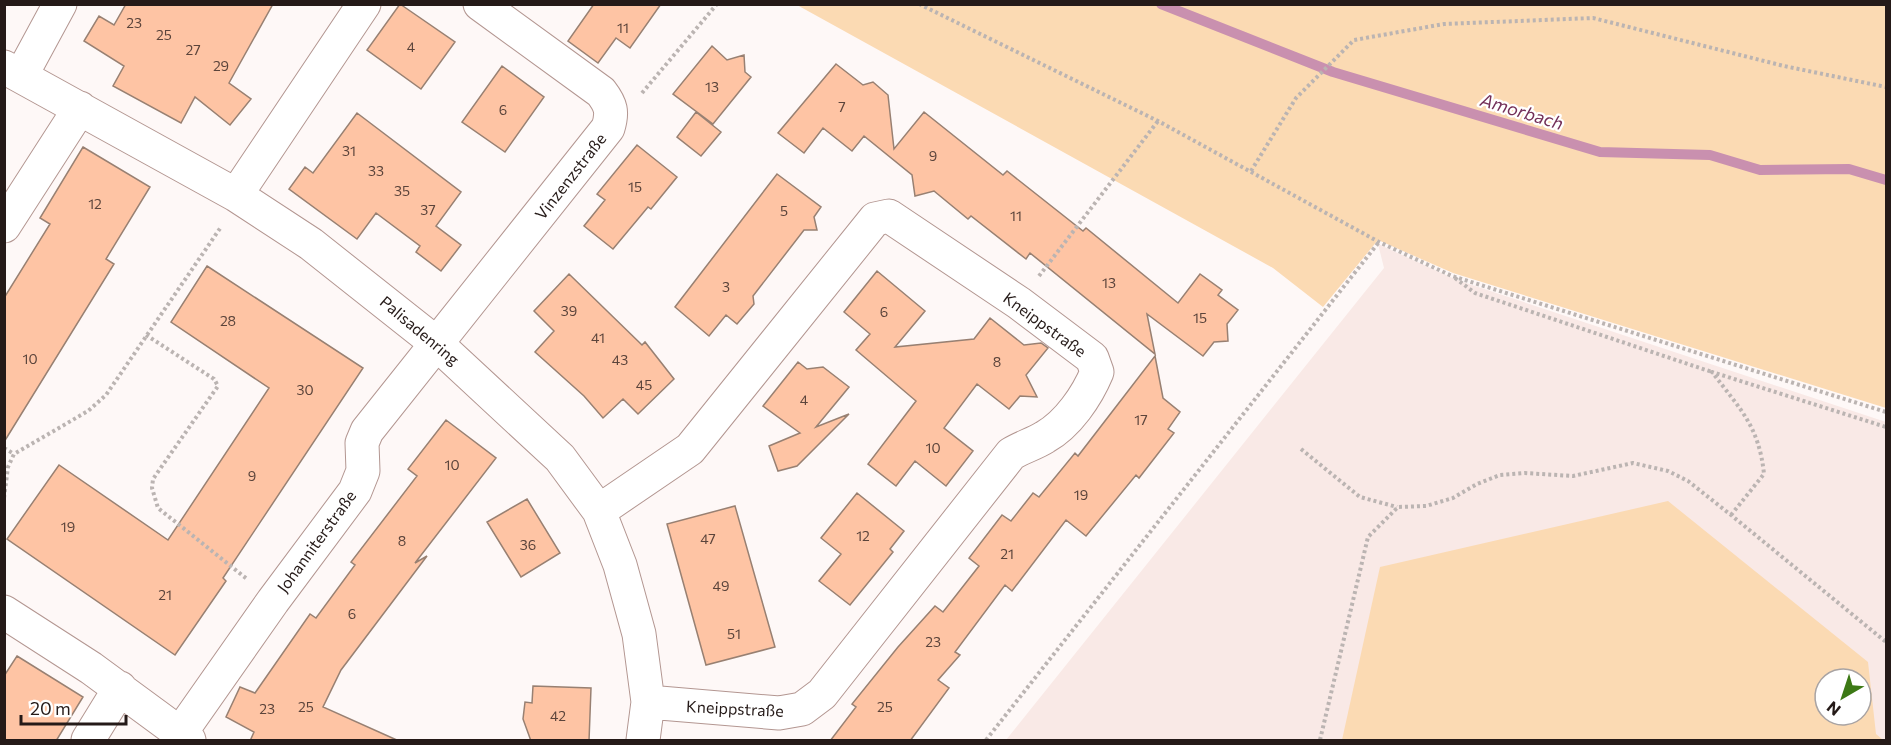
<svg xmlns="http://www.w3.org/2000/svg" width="1891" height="745" font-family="Commissioner,sans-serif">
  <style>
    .built { fill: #f9e9e6; fill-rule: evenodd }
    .green { fill: #fbdab3; fill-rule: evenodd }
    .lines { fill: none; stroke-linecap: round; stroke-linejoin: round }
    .stream { stroke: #c990af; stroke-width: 10 }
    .building { fill: #fec4a4; stroke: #988072; stroke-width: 1.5 }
    .minor-casing { stroke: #b39691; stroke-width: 35 }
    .path { stroke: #bbb4b2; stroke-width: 4; stroke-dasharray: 3 3; stroke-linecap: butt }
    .minor { stroke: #fff; stroke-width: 33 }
    .labels { text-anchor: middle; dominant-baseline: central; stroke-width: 4.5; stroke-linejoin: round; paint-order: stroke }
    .number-label { font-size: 14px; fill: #5b443b }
    .street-label { font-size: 16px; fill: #251a18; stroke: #fff }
    .water-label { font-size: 18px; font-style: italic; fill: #732f58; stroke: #fff }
  </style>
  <rect width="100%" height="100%" fill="#fef8f7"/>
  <path class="built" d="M1378,244L1457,280L1886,422V740H1006L1384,268ZM1825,679H1861V715H1825Z"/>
  <path class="green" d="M797,5H1886V408L1453,273L1378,240L1323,307L1273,268Z
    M1668,501L1868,662L1876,734L1883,740H1342L1380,567ZM1825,679H1861V715H1825Z"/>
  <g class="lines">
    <path class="stream" d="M1161,4L1333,72L1600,152L1710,155L1760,170L1849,169L1886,180"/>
  </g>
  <path class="building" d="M126,4H273L229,83L251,99L230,125L195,97L181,123L113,86L124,66L84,41L99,16L114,25Z
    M400,4L455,42L421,89L367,50Z
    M594,4H661L630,48L616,38L598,63L568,41Z
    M712,46L727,60L744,55L745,72L751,77L713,124L673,94Z
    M836,64L863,85L873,82L888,95L894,149L924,112L1003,175L1007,171L1083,231L1086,228L1178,303L1200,274L1222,290L1218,295L1238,310L1227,324L1228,341L1214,342L1203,356L1147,314L1155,354L1030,253L1026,259L971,216L968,219L934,191L915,196L912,175L864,136L852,151L823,128L804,153L778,133Z
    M502,66L544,97L505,152L462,122Z
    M696,112L721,132L701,156L677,137Z
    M357,113L461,192L436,226L461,245L441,271L416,252L420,246L376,213L357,239L289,189L305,167L313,173Z
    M637,145L677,177L651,209L648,207L613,249L584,226L605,200L597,194Z
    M83,147L150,187L106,259L114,264L4,442V298L50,224L40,218Z
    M777,174L821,207L814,217L817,230H804L753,296L754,304L737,324L726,315L709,336L675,307Z
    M207,266L363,368L223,578L226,581L175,655L7,539L59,465L168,540L269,388L171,322Z
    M877,271L925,311L895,347L974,339L990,318L1024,345L1041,343L1048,348L1026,375L1037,397L1020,396L1009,409L977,384L944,428L973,451L946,486L915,461L896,486L868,464L916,401L856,350L870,334L844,312Z
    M569,274L642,345L645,342L674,379L638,414L623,399L603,418L584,396L535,352L554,331L534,311Z
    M1155,356L1163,398L1180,412L1168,429L1174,433L1139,478L1136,475L1086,536L1066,520L1012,591L1005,585L955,652L960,655L938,680L949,688L910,741H830L856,707L852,704L898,647L935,606L943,612L979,566L969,558L1002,515L1011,521L1033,493L1039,497L1075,453L1078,456Z
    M798,362L807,369L823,367L849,387L816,427L849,414L797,466L778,471L769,446L800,433L763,406Z
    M446,420L496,458L415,563L427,556L341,670L323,707L399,741H250L254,732L226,717L240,687L255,693L310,614L316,618L355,565L351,562L417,476L408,469Z
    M857,493L904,531L890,549L893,552L850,605L819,581L841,554L821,538Z
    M527,499L560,553L521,577L487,522Z
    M735,506L775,647L706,665L667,524Z
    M17,656L83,697L56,741H4V676Z
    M533,686L591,688L589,741H531L523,719L525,702L532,703Z"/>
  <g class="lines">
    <defs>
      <path id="minor" d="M4,67L236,195L311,244L436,343L560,458L599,511L620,565L639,634L648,702L643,740
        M21,76L60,4
        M236,195L364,4
        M4,226L80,108
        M599,511L690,449L875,219L889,216L1019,303L1092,358L1097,372C1087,396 1068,424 1045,437C1034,444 1022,447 1011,454L822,694L802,709L779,713L648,702
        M4,612L91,668L189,740
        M179,735L273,601L355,491L363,471L362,443L367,431L608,128C613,112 611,105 601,92L480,4
        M88,740L120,688"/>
    </defs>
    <use href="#minor" class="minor-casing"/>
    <path class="path" d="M919,4L1158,121L1379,242L1452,276L1886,412
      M642,93L717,4
      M1251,171L1296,98L1354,40L1444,24L1593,18L1784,66L1886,87
      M1039,276L1158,121
      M1455,278L1475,293L1712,372
      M146,335L214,379L218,386L153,479L152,488L158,508L247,579
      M4,448L14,454
      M1301,449L1360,497L1397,507
      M4,498L8,467L14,454L88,411L106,395L221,227
      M1731,515L1764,474C1759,426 1740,409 1712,372L1886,427
      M986,740L1379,242
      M1320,740L1368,537L1398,507L1426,506L1453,498L1477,484L1500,475L1525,473L1573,476L1633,463L1668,471L1688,481L1731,515L1886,642"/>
    <use href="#minor" class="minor"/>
  </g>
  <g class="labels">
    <g class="number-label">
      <text x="134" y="22">23</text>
      <text x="623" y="27">11</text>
      <text x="164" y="34">25</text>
      <text x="411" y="46">4</text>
      <text x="193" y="49">27</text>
      <text x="221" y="65">29</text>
      <text x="712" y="86">13</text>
      <text x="842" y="106">7</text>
      <text x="503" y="109">6</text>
      <text x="349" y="150">31</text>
      <text x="933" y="155">9</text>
      <text x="376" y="170">33</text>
      <text x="635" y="186">15</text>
      <text x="402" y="190">35</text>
      <text x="95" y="203">12</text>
      <text x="428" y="209">37</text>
      <text x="784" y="210">5</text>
      <text x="1016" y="215">11</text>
      <text x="1109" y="282">13</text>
      <text x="726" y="286">3</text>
      <text x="569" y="310">39</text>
      <text x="884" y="311">6</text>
      <text x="1200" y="317">15</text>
      <text x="228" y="320">28</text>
      <text x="598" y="337">41</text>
      <text x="30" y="358">10</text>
      <text x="620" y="359">43</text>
      <text x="997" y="361">8</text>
      <text x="644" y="384">45</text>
      <text x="305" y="389">30</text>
      <text x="804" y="399">4</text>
      <text x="1141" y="419">17</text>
      <text x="933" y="447">10</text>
      <text x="452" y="464">10</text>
      <text x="252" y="475">9</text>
      <text x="1081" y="494">19</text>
      <text x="68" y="526">19</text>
      <text x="863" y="535">12</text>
      <text x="708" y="538">47</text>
      <text x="402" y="540">8</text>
      <text x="528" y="544">36</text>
      <text x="1007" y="553">21</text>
      <text x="721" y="585">49</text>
      <text x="165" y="594">21</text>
      <text x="352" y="613">6</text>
      <text x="734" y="633">51</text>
      <text x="933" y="641">23</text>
      <text x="306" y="706">25</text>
      <text x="885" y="706">25</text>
      <text x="267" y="708">23</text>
      <text x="558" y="715">42</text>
    </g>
    <g class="street-label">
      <text transform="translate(570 176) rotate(-52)">Vinzenzstraße</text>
      <text transform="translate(1045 324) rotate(36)">Kneippstraße</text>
      <text transform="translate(420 330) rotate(40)">Palisadenring</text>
      <text transform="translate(316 541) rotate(-54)">Johanniterstraße</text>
      <text transform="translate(735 708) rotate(3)">Kneippstraße</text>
    </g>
    <g class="water-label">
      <text transform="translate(1522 111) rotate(17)">Amorbach</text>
    </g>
  </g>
  <rect width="1891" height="745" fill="none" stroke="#251a18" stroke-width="12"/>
  <g transform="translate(1843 697) rotate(219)"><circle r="28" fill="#ffffff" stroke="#a8a3a3" stroke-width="1.5"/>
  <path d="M0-4.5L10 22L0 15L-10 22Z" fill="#3c7915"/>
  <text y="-9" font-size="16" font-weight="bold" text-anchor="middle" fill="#251a18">N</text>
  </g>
  <path d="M21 715v9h105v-9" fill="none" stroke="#251a18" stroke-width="3"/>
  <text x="30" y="715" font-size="18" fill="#251a18" stroke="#ffffff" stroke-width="4.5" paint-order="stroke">20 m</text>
</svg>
